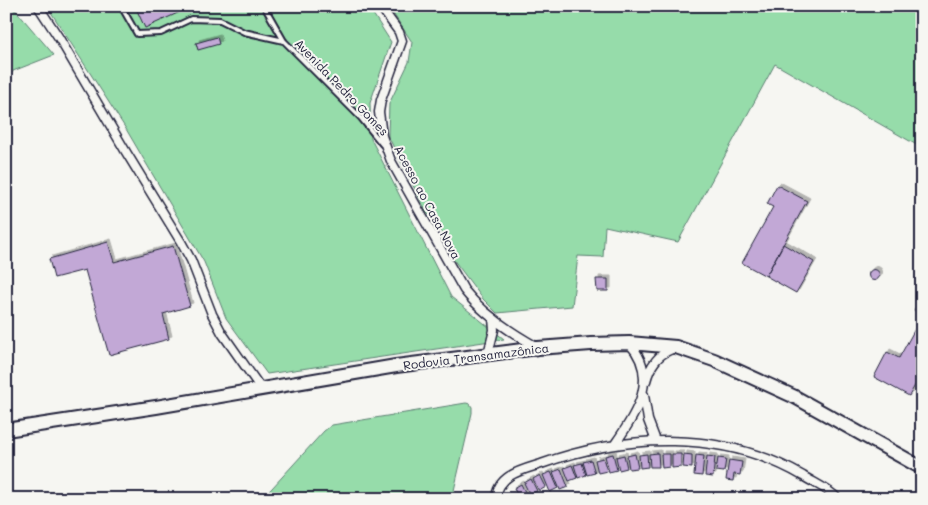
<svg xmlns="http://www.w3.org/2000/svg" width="928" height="505" font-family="Mali,sans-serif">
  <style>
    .green { fill: #96dcaa; stroke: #5c7f72 }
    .building { fill: #c2a8d6; stroke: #22223b; filter: url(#shadow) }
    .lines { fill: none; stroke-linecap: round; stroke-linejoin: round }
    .service-casing { stroke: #22223b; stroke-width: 8 }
    .minor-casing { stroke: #22223b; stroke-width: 11 }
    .trunk-casing { stroke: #22223b; stroke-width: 16 }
    .service { stroke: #f6f6f2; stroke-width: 4 }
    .minor { stroke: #f6f6f2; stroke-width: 8 }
    .trunk { stroke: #f6f6f2; stroke-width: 12 }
    .labels { text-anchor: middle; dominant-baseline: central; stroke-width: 4; stroke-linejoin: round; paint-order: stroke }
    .street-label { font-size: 12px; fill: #22223b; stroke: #f6f6f2 }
  </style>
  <defs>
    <filter id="shadow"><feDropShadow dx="3" dy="-3" stdDeviation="0" flood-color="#0004"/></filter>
  </defs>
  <rect width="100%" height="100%" fill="#f6f6f2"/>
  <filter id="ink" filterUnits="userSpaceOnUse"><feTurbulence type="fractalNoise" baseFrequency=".02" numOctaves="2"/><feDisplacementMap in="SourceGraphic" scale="10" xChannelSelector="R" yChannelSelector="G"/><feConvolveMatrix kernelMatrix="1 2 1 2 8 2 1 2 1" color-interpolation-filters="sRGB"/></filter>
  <g filter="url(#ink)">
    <path class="green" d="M6,6H12L54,55L13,71L6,83Z
      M47,6H368L391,42L370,103L371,139L451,297L504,339L267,374L226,318L204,262L126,129Z
      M388,6H922V148L775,64L678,242L605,226L603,257L578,256L572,306L497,313L483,299L453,259L440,228L427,213L388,136L389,104L409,62L412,42Z
      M466,403L470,404L472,407V413L452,499H262L324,431L332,425Z"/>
    <path class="building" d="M135,6H179L182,11L145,28Z
      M217,37L219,44L198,50L196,43Z
      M777,185L807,201L766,276L742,263L773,207L767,204Z
      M108,242L114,262L173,246L190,306L163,314L169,339L109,355L85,270L54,278L49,259Z
      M783,244L814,262L796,293L766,276Z
      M868.5 275a5.5 5.5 0 1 1 11 0a5.5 5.5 0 1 1-11 0Z
      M596,279H608V291H597Z
      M922,297V314L914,310Z
      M922,316V373L909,396L874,377L887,352L899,358Z
      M658,453L659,467H650L649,454Z
      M613,454L617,470L609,472L605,456Z
      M635,454L638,468L629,469L627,456Z
      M647,454L648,467L640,468L639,455Z
      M661,454H670V467L662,468Z
      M672,454H681V467L672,468Z
      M684,454L692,455V468L683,467Z
      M624,455L627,468L619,470L616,457Z
      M696,455L704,456L702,476L694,475Z
      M707,456L715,457L713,477L705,476Z
      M603,458L607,471L598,473L595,460Z
      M718,458L726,459L724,472L716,471Z
      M591,460L595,473L587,475L583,462Z
      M729,460L742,462L740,475L734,474L733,481L726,480Z
      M582,463L586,475L578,478L574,465Z
      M572,465L577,478L569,481L564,468Z
      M561,469L568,487L560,490L553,472Z
      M551,472L558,488L550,492L543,475Z
      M540,475L546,487L539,491L533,479Z
      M531,479L537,491L530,495L524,483Z
      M521,484L527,496L519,499L514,488Z"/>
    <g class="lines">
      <defs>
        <path id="service" d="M121,6L137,34L161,33L191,19L220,20L244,32L284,41
          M264,6L284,41L361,118L382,144"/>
        <path id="minor" d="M38,6L59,38L126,152L181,242L191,260L212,314L222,333L262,390
          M380,6L399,32L402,41L381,100L379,112L382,136L391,161L464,290C482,313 510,332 537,347
          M488,354L494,330L493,318
          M646,381C650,366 657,355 672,349
          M644,395L648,420L656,441
          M615,444C637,413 660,377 629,343
          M496,499C497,475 522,470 541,464C625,434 723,429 803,476C814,483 829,489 838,499"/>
        <path id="trunk" d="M6,430L156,407L396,366L538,348L591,344L629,343L676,347L714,360L795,397L922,468"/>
      </defs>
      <use href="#service" class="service-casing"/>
      <use href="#minor" class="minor-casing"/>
      <use href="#trunk" class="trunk-casing"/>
      <use href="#service" class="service"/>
      <use href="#minor" class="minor"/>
      <use href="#trunk" class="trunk"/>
    </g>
  </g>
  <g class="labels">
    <g class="street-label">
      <text transform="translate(342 87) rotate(46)">Avenida Pedro Gomes</text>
      <text transform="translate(428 202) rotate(62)">Acesso ao Casa Nova</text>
      <text transform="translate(476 356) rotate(-7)">Rodovia Transamazônica</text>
    </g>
  </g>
  <rect width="928" height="505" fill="none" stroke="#f6f6f2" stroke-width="25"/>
  <rect x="12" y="12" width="903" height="480" fill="none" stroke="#22223b" stroke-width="2" filter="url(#ink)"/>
</svg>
